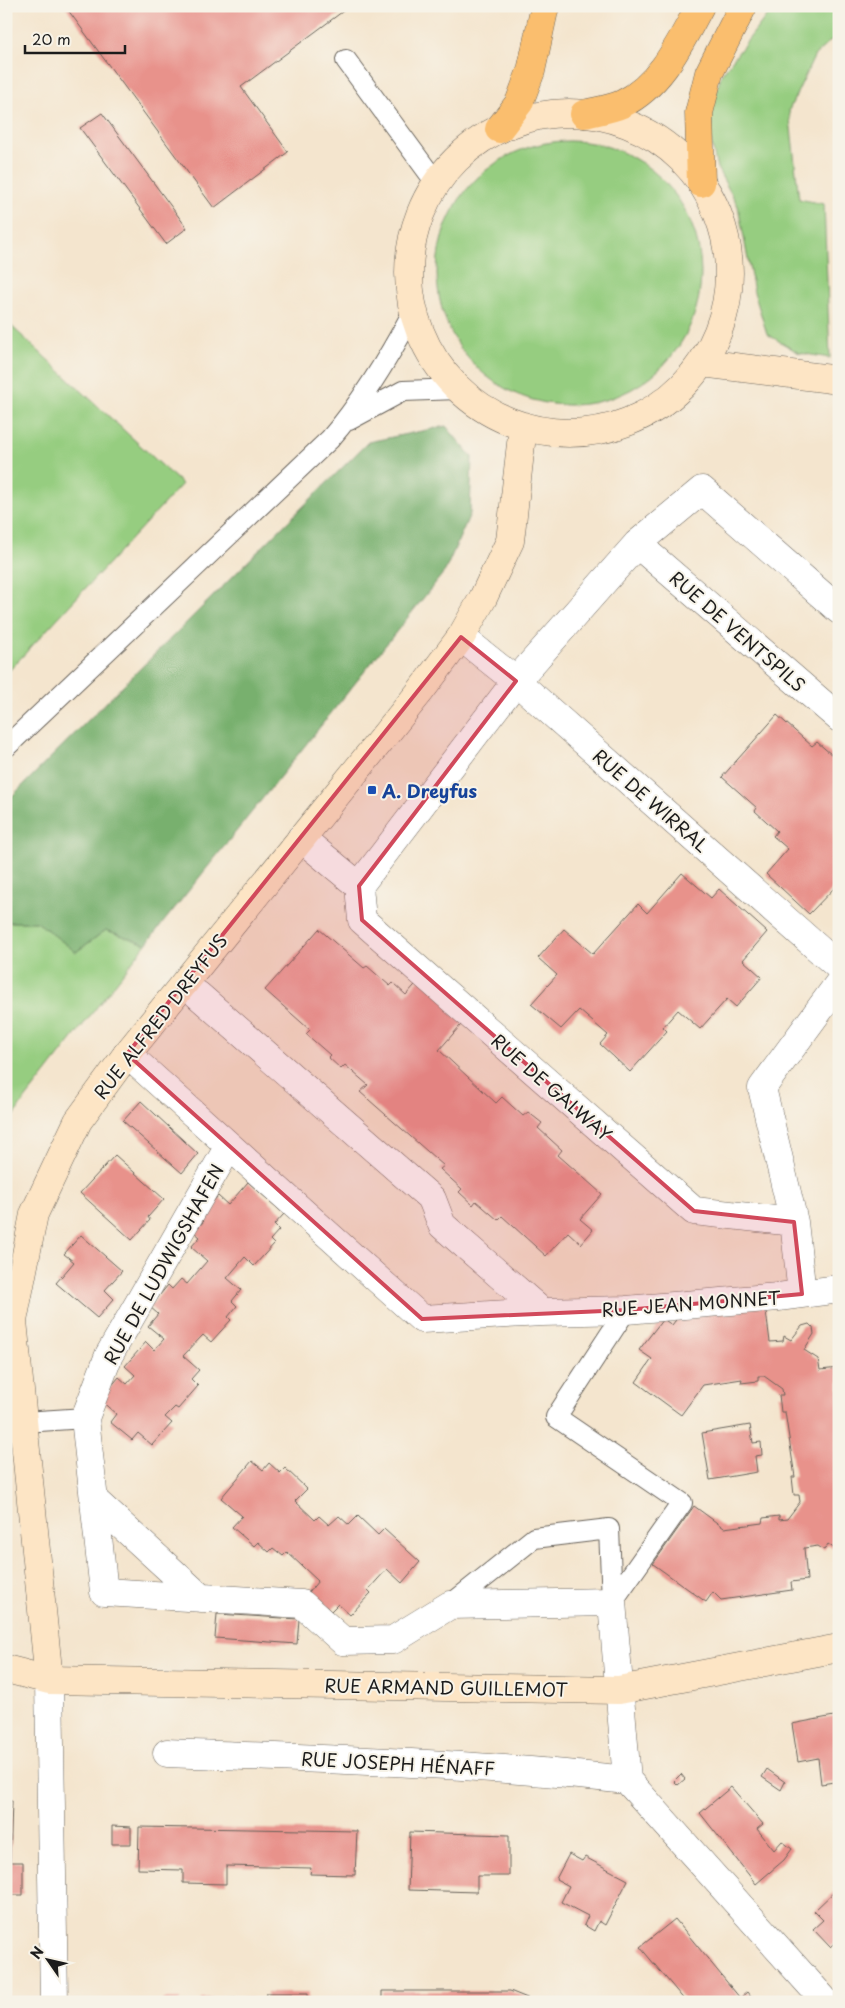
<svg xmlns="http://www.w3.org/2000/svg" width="845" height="2008" font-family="'Playpen Sans',sans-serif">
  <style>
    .green { fill: #96cd80; stroke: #59744e }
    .forest { fill: #78b06e; stroke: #4a6645 }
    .building { fill: #e8928b }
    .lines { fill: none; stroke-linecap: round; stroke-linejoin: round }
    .lane-casing { stroke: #68625a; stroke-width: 22 }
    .street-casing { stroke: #68625a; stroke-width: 29 }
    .secondary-casing { stroke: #68625a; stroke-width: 29 }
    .primary-casing { stroke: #68625a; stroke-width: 29 }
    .highway-casing { stroke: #68625a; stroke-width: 29 }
    .lane { stroke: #fff; stroke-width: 20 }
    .street { stroke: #fff; stroke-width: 28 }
    .secondary { stroke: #fde5c5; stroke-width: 28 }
    .primary { stroke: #fabe6e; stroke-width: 28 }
    .highway { stroke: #fabe6e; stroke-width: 28 }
    .marked { fill: #d1495b; fill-opacity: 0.2; stroke: #d1495b; stroke-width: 4; stroke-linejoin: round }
    .transit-dot { fill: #1a4fb4; stroke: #f7f3e8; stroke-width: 2 }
    .labels { text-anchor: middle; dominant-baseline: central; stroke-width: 4; stroke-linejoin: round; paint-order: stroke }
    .street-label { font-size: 18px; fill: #1c1c1c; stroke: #f7f3e8 }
    .transit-label { font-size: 18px; font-weight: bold; fill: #164399; stroke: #f7f3e8; text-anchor: start }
  </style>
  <rect width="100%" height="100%" fill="#f7f3e8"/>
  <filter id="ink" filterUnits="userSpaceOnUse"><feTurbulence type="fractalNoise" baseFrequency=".02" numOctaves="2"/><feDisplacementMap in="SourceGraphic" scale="10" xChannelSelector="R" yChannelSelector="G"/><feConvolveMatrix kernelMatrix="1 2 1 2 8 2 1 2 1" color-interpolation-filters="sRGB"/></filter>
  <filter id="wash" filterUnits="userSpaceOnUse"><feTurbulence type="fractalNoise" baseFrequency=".0096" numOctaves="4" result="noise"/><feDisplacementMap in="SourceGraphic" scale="20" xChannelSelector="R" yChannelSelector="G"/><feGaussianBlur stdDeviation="1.12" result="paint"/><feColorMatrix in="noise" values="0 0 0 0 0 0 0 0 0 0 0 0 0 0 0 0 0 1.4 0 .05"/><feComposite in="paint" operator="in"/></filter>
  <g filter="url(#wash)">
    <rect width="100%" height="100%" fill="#f4e5ce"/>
    <path class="green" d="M774,6H839V33L815,55L789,110L799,199L824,204L830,358L799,353L767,334L754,292L738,206L717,168L708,127L721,75Z
      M437 273a132 132 0 1 1 264 0a132 132 0 1 1-264 0Z
      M6,321L182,484L6,674Z
      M6,922H37L76,952L106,930L146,944L20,1106L12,1120L6,1137Z"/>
    <path class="forest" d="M446,426L472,457L470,514L445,571L146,944L106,930L76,952L37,922H6V802L368,442Z"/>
    <g id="blocks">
      <path class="building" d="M65,6H350L241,87L288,152L214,208Z
        M102,113L187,228L166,244L80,128Z
        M777,715L812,746L817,742L839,761V883L809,914L766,874L788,849L773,836L777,831L755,811L757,808L722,777Z
        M682,873L711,898L719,889L767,932L743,960L762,977L736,1007L727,999L700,1029L678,1010L663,1027L667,1031L630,1072L600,1044L608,1035L579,1010L561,1029L531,1004L557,975L538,958L564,929L593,954L638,904L647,913Z
        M319,929L364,968L367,966L390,986L393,983L406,995L421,978L467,1018L439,1050L496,1103L502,1097L523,1116L528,1112L542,1123L538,1128L562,1150L558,1155L602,1194L580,1219L593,1230L581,1244L568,1232L546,1256L502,1216L498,1220L476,1201L473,1205L459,1192L462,1189L440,1169L444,1166L360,1092L368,1085L345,1065L341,1069L328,1057L330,1055L306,1034L310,1030L265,990Z
        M141,1101L198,1154L182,1173L123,1121Z
        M115,1155L164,1199L148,1217L150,1220L132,1240L80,1193Z
        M248,1182L284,1214L274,1225L279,1230L270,1240L274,1244L254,1266L245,1257L227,1278L241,1290L232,1301L237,1306L228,1317L231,1320L211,1342L203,1335L183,1356L199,1370L191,1379L198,1386L178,1409L175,1407L165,1417L172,1423L152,1445L138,1433L132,1440L110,1422L116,1414L100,1400L119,1377L127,1384L135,1375L125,1366L146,1342L154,1350L164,1339L148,1326L158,1314L150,1307L168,1285L172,1289L181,1279L187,1284L207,1261L191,1247L200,1237L194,1232L204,1221L199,1217L218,1196L228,1205Z
        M81,1235L122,1271L105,1290L114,1299L97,1318L56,1283L74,1262L64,1254Z
        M765,1304L770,1342L783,1341L784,1336L791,1340L802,1326L809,1324L813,1328L814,1334L804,1350L818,1359L820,1370L839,1368V1552L828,1544L824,1550L818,1546L804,1548L807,1580L791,1582L792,1590L721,1600L713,1592L706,1602L653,1564L694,1506L724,1528L762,1523L763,1518L779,1516V1520L787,1519L800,1502L799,1495H794L792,1477H795L785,1412H781L779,1395H783L782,1389L764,1376H758V1381L741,1383L742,1379L703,1385L681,1415L636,1382L652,1359L639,1350L663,1319L672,1325L679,1316Z
        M750,1425L753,1443L761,1442L762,1455L755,1456L757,1472L710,1480L702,1433Z
        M252,1461L263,1470L269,1463L280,1473L285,1468L307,1489L295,1501L315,1520L319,1516L329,1525L339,1516L349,1525L358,1516L378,1535L384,1529L420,1562L402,1583L387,1569L368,1590L371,1593L350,1615L338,1604L331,1611L309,1592L318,1581L287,1552L283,1556L273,1548L269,1552L258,1542L254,1546L232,1527L242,1516L221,1498Z
        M217,1614L299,1619L297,1644L215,1638Z
        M839,1715V1789L835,1790L834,1782L821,1784L818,1758L798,1762L792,1724Z
        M767,1769L785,1782L781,1790L762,1777Z
        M681,1774L685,1779L678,1785L674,1781Z
        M731,1787L763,1824L757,1829L774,1850L782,1841L792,1849L784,1860L756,1884L700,1813Z
        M6,1801H12L10,1862H23V1895H10L8,2000H6Z
        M112,1826L131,1827V1844H112Z
        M139,1827L357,1831L355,1875L310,1874L311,1868L226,1866V1884L183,1883V1870L138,1869Z
        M410,1832L509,1835V1876H477V1892L408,1890Z
        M569,1854L582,1861L585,1857L628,1880L605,1925L599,1921L594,1931L584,1925L588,1916L561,1902L569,1886L556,1879Z
        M837,1889L839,1939L830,1947L813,1929L823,1920L814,1911Z
        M675,1919L740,1998L747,1992L755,2002H686L640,1947Z
        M382,1991H510L537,2002H382Z
        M267,1993H308V2002H266Z
        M251,1998V2002H201V1999Z
        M163,1999H181V2002H162Z"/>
    </g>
  </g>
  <g filter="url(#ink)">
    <use href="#blocks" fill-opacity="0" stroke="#68625a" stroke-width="1"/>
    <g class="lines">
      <defs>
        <path id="lane" d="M346,60L437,184
          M349,420L403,391L458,389
          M6,747L330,439C363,401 389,357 413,312
          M24,1422L85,1418
          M612,1602L682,1503L556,1417L626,1310
          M450,1605L534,1538L609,1529L612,1602"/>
        <path id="street" d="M637,544L839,718
          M461,637L516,681L839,967
          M301,838L359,886L362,920L694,1211L794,1222L802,1294
          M359,886L516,681L637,544L702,490L839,610
          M198,995L432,1199L442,1225L542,1312
          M127,1054L422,1319L542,1312L626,1310L778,1297L839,1289
          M229,1146L109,1355L85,1418L104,1592L302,1604L343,1641L393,1640L450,1605L612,1602L627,1780L826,2002
          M794,1222L762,1088L839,983
          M94,1500L201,1598
          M49,1680L54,2002
          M167,1753C321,1759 474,1763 627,1780"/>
        <path id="secondary" d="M409 273a160 160 0 1 1 320 0a160 160 0 1 1-320 0Z
          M702,363L839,380
          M6,1669L49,1680L619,1690L839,1648
          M49,1680L13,1321L34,1214L78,1121L127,1054L419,693L461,637L483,598L510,541L523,426"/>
        <path id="primary" d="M584,114C596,111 611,109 622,104C661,85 680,43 700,6"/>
        <path id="highway" d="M499,129L519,103L531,71L545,6
          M701,183L699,113L709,73L743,6"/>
      </defs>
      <use href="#lane" class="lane-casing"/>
      <use href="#street" class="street-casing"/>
      <use href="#secondary" class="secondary-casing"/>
      <use href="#primary" class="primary-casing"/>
      <use href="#highway" class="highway-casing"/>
      <use href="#lane" class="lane"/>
      <use href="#street" class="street"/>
      <use href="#secondary" class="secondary"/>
      <use href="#primary" class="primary"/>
      <use href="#highway" class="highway"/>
    </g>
  </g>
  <path class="marked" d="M461,637L516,681L359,886L362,920L694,1211L794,1222L802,1294L626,1310L422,1319L127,1054Z"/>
  <rect class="transit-dot" x="367" y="785" width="10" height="10" rx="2.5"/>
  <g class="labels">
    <g class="street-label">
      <text transform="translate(738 631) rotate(41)">RUE DE VENTSPILS</text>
      <text transform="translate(651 800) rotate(41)">RUE DE WIRRAL</text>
      <text transform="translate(160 1016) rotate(-52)">RUE ALFRED DREYFUS</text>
      <text transform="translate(552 1087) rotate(41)">RUE DE GALWAY</text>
      <text transform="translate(163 1264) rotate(-61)">RUE DE LUDWIGSHAFEN</text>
      <text transform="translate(691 1303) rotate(-4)">RUE JEAN MONNET</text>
      <text transform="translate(446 1687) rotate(1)">RUE ARMAND GUILLEMOT</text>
      <text transform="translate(398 1763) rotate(3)">RUE JOSEPH HÉNAFF</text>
    </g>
    <g class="transit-label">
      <text x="382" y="790">A. Dreyfus</text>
    </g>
  </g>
  <rect width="845" height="2008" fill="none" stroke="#f7f3e8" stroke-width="25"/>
  <g transform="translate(48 1960) rotate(304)" stroke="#f7f3e8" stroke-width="4" paint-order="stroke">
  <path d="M0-4L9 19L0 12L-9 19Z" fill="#1c1c1c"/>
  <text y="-8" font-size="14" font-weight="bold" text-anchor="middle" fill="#1c1c1c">N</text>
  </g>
  <path d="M25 45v8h100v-8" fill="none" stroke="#1c1c1c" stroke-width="2.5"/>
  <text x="32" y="45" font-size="15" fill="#1c1c1c" stroke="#f7f3e8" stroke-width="4" paint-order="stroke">20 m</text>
</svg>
